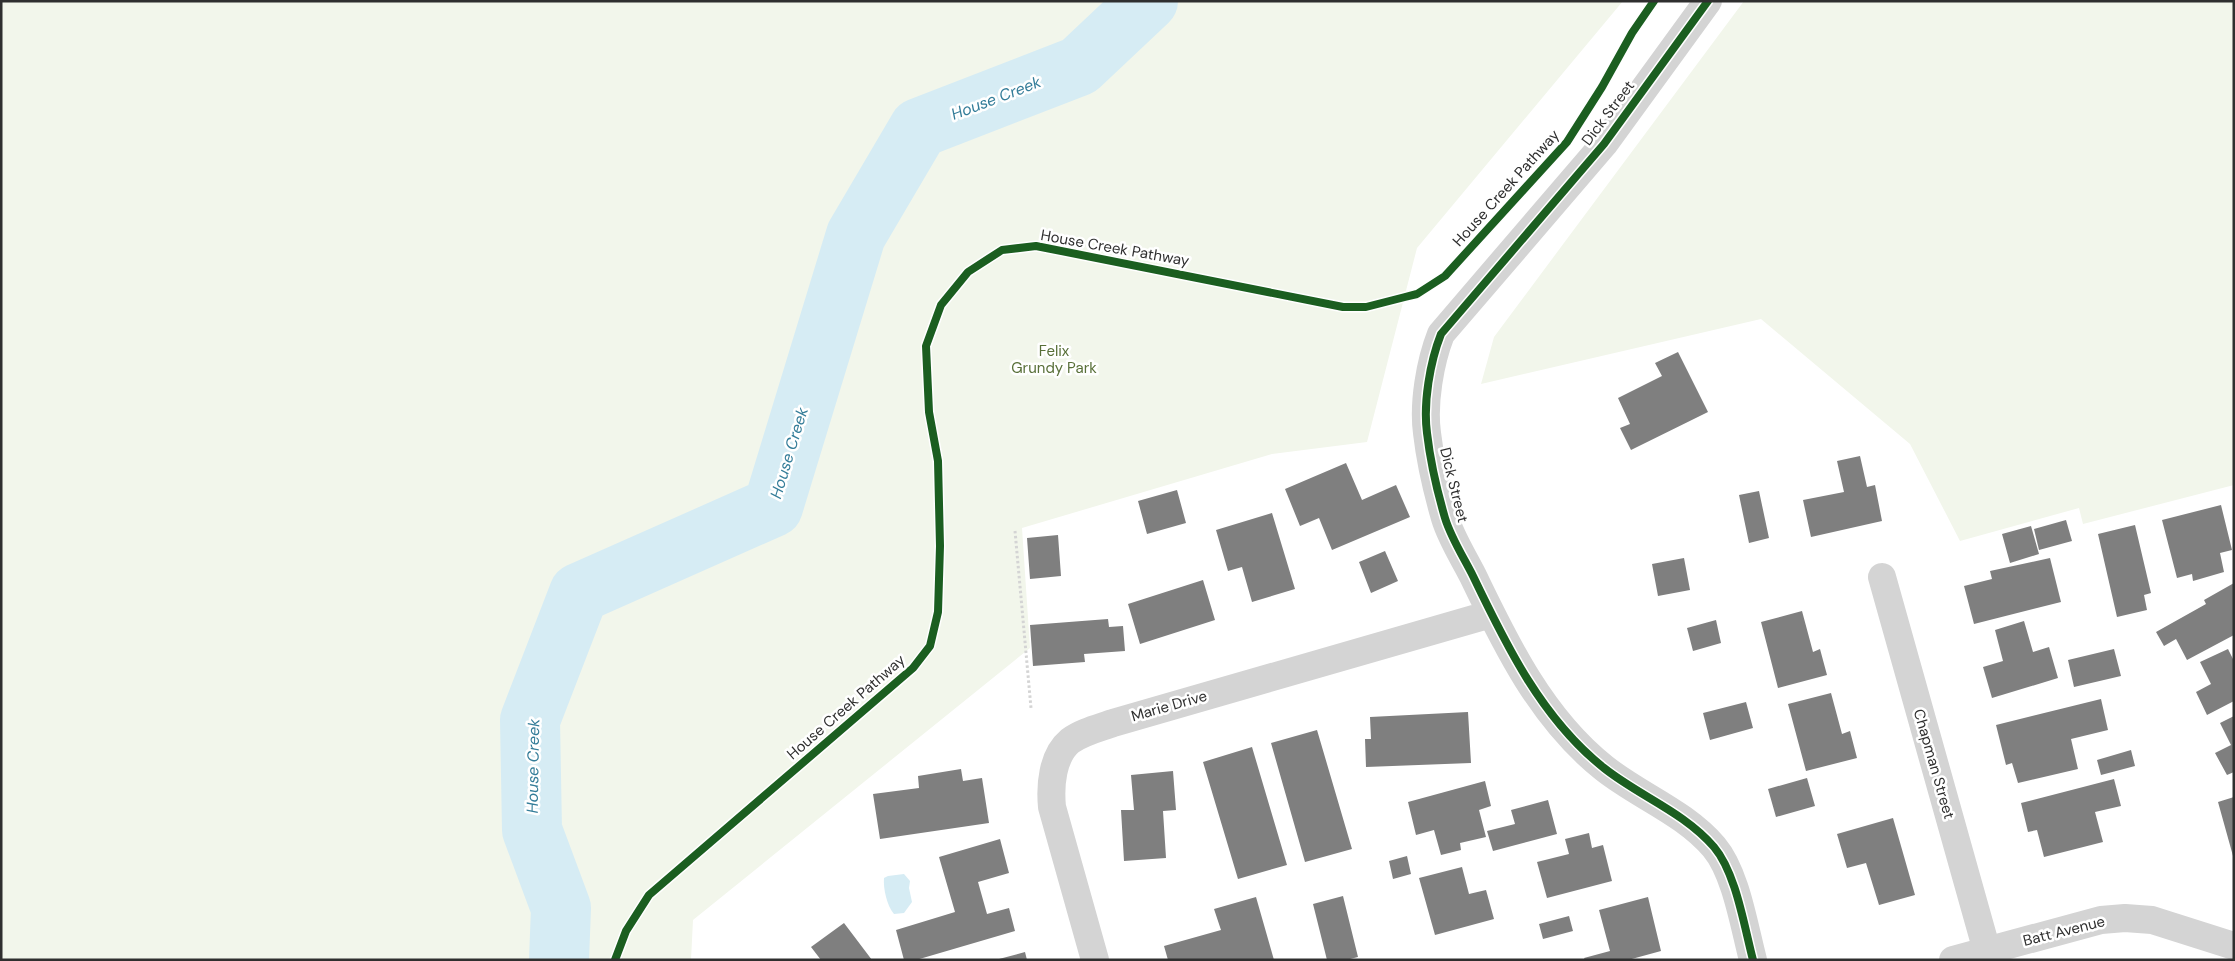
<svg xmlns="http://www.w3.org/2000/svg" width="2235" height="961" font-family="'DM Sans',sans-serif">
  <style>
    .green { fill: #f2f6eb }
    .water { fill: #d6ecf4 }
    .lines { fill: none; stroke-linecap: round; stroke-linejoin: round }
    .river { stroke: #d6ecf4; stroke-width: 60 }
    .building { fill: #7f7f7f }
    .path { stroke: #d4d4d4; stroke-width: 3; stroke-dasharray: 2.5 2.5; stroke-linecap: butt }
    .street { stroke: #d4d4d4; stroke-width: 28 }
    .cycleway-casing { stroke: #fff; stroke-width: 11 }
    .cycleway { stroke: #1b5e20; stroke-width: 8 }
    .labels { text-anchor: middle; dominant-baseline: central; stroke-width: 5; stroke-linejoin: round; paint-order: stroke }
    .street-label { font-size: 15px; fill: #2f2f2f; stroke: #fff }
    .park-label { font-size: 15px; fill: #586f38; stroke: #fff }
    .water-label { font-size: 16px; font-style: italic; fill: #347d99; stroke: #fff }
  </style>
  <rect width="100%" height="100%" fill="#fff"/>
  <path class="green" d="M1,1H1623L1417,248L1367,442L1272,454L1022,528L1030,648L693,920L691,960H1Z
    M1744,1H2234V485L2083,524L2079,508L1960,541L1910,444L1761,319L1481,384L1494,337Z"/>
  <path class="water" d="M904,874L910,881L909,888L912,902L904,913L894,914C887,906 883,888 884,878L888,876Z"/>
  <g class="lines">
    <path class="river" d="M559,960L561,908L532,830L530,720L579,593L773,507L856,235L919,128L1079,66L1148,1"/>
  </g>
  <path class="building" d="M1678,352L1708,412L1631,450L1620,428L1630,424L1618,398L1662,376L1655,363Z
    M1860,456L1867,487L1875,485L1882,521L1811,537L1803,500L1844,492L1837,461Z
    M1346,463L1362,500L1396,485L1410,517L1332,550L1319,518L1300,526L1285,489Z
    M1177,490L1186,523L1147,534L1138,501Z
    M1759,491L1769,538L1749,543L1739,495Z
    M2221,505L2232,550L2220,553L2224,572L2193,581L2192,574L2177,578L2162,520Z
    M1272,513L1295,589L1252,602L1242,567L1228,571L1216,530Z
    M2066,520L2072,541L2039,550L2034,529Z
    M2135,525L2151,593L2144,595L2147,610L2117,617L2098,534Z
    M2031,526L2039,554L2010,563L2002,534Z
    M1058,535L1061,576L1030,579L1027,538Z
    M1385,551L1398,581L1371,593L1359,562Z
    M1684,558L1690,590L1658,596L1652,564Z
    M2050,558L2061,602L1974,624L1964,586L1992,579L1990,571Z
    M1203,580L1215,620L1140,644L1128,604Z
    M2234,583V635L2187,660L2176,639L2164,646L2156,632L2206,604L2204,600Z
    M1802,611L1813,652L1820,649L1827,675L1778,688L1761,622Z
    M1108,619L1109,627L1123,626L1125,651L1084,654L1085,662L1033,666L1030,625Z
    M1716,620L1721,643L1693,651L1687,628Z
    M2024,621L2033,652L2049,647L2058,678L1992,698L1983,667L2003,661L1995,630Z
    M2114,649L2121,676L2074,687L2068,660Z
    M2228,649L2234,661V701L2207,715L2196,692L2211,684L2200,662Z
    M1831,693L1842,734L1850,731L1857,758L1806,771L1788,704Z
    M2101,699L2108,730L2071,739L2078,769L2018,783L2012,763L2006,765L1996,725Z
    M1746,702L1753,728L1710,740L1703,713Z
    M1468,712L1471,763L1366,767L1365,739H1371L1370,717Z
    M2234,716V772L2227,775L2215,753L2231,745L2220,723Z
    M1317,730L1352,849L1305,862L1271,743Z
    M1252,747L1287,865L1238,879L1203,762Z
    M2131,750L2135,766L2101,775L2097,760Z
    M961,769L963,781L982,778L989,823L880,839L873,794L919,788L918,776Z
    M1173,771L1176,810L1163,811L1166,858L1124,861L1121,810H1134L1131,775Z
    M1807,778L1815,806L1776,817L1768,789Z
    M2114,779L2121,806L2095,812L2103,842L2044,857L2037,830L2028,832L2021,803Z
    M1485,781L1491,806L1479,810L1486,837L1460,843L1461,850L1441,855L1434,830L1416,835L1408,802Z
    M2234,797V855L2233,856L2218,802Z
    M1548,800L1557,834L1493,851L1487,831L1515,824L1511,810Z
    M1893,818L1915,895L1879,905L1866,863L1847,868L1837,834Z
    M1589,833L1592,848L1603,845L1612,881L1547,898L1537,862L1569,854L1565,839Z
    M1000,839L1009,873L978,882L987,914L1009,908L1015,931L916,960H904L896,930L955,912L939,857Z
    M1407,856L1411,874L1393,879L1389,861Z
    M1462,867L1469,894L1486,890L1494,919L1435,935L1419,878Z
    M1343,896L1358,957L1346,960H1327L1313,904Z
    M1256,897L1274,960H1168L1164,946L1221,930L1214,909Z
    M1648,897L1661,951L1628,960H1585L1584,958L1610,951L1599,910Z
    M1569,916L1573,931L1543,939L1539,924Z
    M844,923L872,960H821L811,947Z
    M1025,952L1027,960H999V959Z"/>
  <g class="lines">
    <path class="path" d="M1015,531L1031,708"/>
    <path class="street" d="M1708,1L1604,144L1441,334C1430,362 1423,403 1427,433C1430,459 1438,494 1445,518C1451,538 1464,558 1473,576C1506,645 1542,719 1604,768C1639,796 1684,812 1714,847C1736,873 1744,926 1753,960
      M1882,577L1987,951
      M1095,960L1052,807C1050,786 1052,756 1070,741C1082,732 1099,728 1113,723L1491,614
      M1953,960L2101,920L2125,918L2152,920L2234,946"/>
    <defs>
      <path id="cycleway" d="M1708,1L1604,144L1441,334C1430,362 1423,403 1427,433C1430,459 1438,494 1445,518C1451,538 1464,558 1473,576C1506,645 1542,719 1604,768C1639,796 1684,812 1714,847C1736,873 1744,926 1753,960
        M615,960L626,931L649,895L913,668L930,646L938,612L940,546L938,461L929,412L926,346L941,305L968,272L1002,250L1036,246L1343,307H1366L1405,297L1417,294L1445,276L1567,142L1602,87L1632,33L1654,1"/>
    </defs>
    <use href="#cycleway" class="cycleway-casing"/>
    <use href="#cycleway" class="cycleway"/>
  </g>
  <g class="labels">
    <g class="street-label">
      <text transform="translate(1608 113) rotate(-53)">Dick Street</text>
      <text transform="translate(1506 188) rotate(-48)">House Creek Pathway</text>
      <text transform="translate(1115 248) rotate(10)">House Creek Pathway</text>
      <text transform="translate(1454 485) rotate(76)">Dick Street</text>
      <text transform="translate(1169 706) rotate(-16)">Marie Drive</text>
      <text transform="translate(846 707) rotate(-41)">House Creek Pathway</text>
      <text transform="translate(1934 764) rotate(74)">Chapman Street</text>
      <text transform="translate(2064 931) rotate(-14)">Batt Avenue</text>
    </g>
    <g class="park-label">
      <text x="1054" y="351">Felix<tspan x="1054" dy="17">Grundy Park</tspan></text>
    </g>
    <g class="water-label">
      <text transform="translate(996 98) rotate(-21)">House Creek</text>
      <text transform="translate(789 453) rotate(-73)">House Creek</text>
      <text transform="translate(533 766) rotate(-89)">House Creek</text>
    </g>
  </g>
  <rect width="2235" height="961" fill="none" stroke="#2f2f2f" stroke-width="5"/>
</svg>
